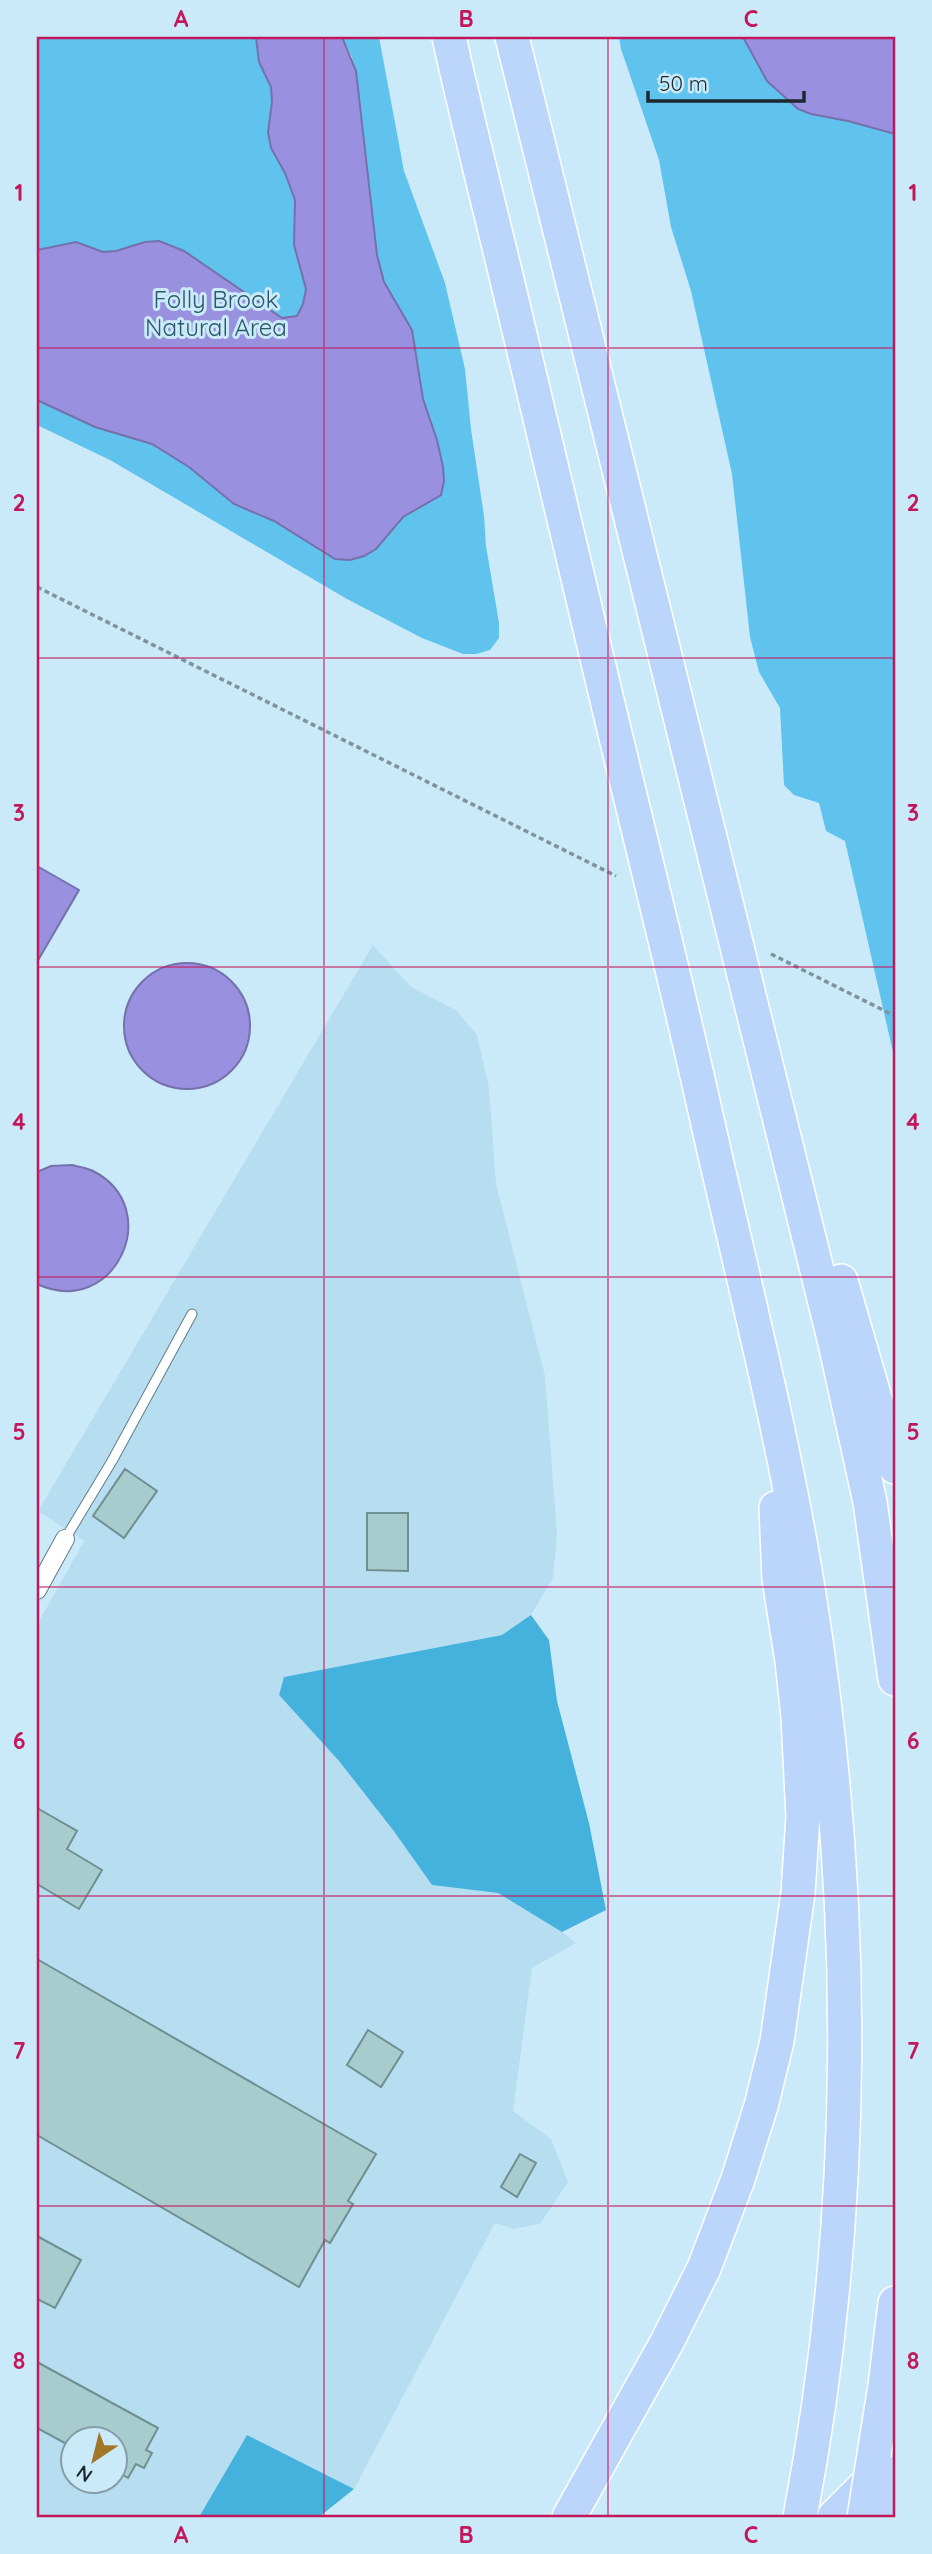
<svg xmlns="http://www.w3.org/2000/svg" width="932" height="2554" font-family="Quicksand,sans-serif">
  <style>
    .built { fill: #b7ddf0; fill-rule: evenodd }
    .green { fill: #5fc3ed; fill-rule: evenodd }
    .forest { fill: #45b2de }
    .water { fill: #9990e0; stroke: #7471ab; stroke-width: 2 }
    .building { fill: #a8cccd; stroke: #6e9091; stroke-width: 2 }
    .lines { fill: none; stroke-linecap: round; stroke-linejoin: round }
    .lane-casing { stroke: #617d8a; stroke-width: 11 }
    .street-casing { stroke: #617d8a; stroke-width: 20 }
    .highway-casing { stroke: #fff; stroke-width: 36 }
    .path { stroke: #7d939e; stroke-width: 3.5; stroke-dasharray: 5 3.5; stroke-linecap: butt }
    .lane { stroke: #fff; stroke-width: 9 }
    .street { stroke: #fff; stroke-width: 18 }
    .highway { stroke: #bcd5fb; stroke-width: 33 }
    .highway-bridge-casing { stroke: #fff; stroke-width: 36; stroke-linecap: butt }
    .highway-bridge { stroke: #bcd5fb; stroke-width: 33 }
    .grid { fill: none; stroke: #c2185b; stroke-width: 2; stroke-opacity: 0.55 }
    .labels { text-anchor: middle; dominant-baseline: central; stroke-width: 6; stroke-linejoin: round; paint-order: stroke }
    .park-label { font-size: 24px; fill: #2b586b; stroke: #cbeaf9 }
    .neatline { fill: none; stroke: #c2185b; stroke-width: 2.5 }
    .grid-label { font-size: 23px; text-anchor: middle; font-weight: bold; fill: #c2185b }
  </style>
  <rect width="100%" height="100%" fill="#cbeaf9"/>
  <path class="built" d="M373,945L411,987L456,1010L477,1035L489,1088L496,1184L545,1376L557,1534L553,1578L531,1615L502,1635L284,1677L279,1695L339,1761L393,1830L432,1885L498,1893L555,1926L576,1943L532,1968L513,2111L551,2139L568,2182L540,2224L513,2229L495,2223L354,2489L247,2435L199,2517H37V1625L84,1541L38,1511ZM74,2438H116V2480H74Z"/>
  <path class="green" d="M37,37H338L368,168L352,57L342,37H379L404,171L445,283L465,369L471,429L484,516L486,546L499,623V638L490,650L476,654H463L422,638L347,599L110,460L37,425ZM412,330C415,352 418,374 422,395C429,430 453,460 438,496Z
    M619,37H743L767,81L798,109L811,114L848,121L895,134V1061L845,841L826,831L819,803L794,795L784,785L780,708L759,672L750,637L732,474L691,291L671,227L659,160L621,49Z"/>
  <path class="forest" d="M531,1615L549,1640L557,1701L589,1823L606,1910L562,1932L498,1893L432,1885L393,1830L339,1761L279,1695L284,1677L502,1635Z
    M247,2435L354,2489L319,2517H199Z"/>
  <path class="water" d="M256,37H342L356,71L377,255L384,282L412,330L423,399L437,440L443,467L444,481L441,495L403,517L376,549L364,556L350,560L335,559L274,521L234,504L189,467L152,444L95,427L37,400V250L76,242L103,252L116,251L145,242L159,241L184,251L282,318L297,316L303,304L306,289L294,245L295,200L285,173L271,148L268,132L272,102L271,87L259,62Z
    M743,37H895V134L848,121L811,114L798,109L767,81Z
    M37,866L79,890L37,962Z
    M124 1026a63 63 0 1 1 126 0a63 63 0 1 1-126 0Z
    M72,1165C79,1167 87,1168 93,1171C166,1208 115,1320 37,1284V1172L51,1166Z"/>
  <path class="building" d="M125,1469L157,1491L124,1538L93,1516Z
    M367,1513H408V1571L367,1570Z
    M37,1808L77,1831L67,1849L102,1870L79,1909L37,1884Z
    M37,1959L376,2154L348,2201L353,2204L330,2243L325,2240L299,2287L37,2135Z
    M368,2030L403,2052L381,2087L347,2065Z
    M520,2154L536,2163L517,2197L501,2187Z
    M37,2236L81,2260L55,2308L37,2299Z
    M37,2362L158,2428L146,2450L152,2453L144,2468L136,2464L128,2478L116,2471V2439H74V2448L37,2428Z"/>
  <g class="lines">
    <defs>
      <path id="lane" d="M65,1539L112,1461L192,1314"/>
      <path id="street" d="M37,1590L65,1539"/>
      <path id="highway" d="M449,37C467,119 488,201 508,284C539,415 570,547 602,679C637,827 675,975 708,1124C743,1280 784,1437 809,1595C858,1901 858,2213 800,2517
        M512,37L835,1343L870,1502L895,1679
        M841,1281L895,1467
        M885,2386L895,2303
        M569,2517L667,2342L704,2268L738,2179L761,2106L777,2041L798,1893L803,1817L798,1717L792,1661L779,1579L776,1508
        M834,2517L895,2456"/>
    </defs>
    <use href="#lane" class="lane-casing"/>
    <use href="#street" class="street-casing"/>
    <use href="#highway" class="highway-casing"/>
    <path class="path" d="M37,587L616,876
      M771,954L895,1016"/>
    <use href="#lane" class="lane"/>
    <use href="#street" class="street"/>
    <use href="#highway" class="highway"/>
    <defs>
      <path id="highway-bridge" d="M864,2517L885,2386
        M889,2517L895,2473"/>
    </defs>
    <use href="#highway-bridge" class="highway-bridge-casing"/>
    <use href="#highway-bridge" class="highway-bridge"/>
  </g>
  <path class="grid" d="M324,37V2517M608,37V2517M37,348H895M37,658H895M37,967H895M37,1277H895M37,1587H895M37,1896H895M37,2206H895"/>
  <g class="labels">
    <g class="park-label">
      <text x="216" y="299">Folly Brook<tspan x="216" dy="28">Natural Area</tspan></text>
    </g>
  </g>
  <rect width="932" height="2554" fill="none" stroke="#cbeaf9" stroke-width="77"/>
  <g transform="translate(94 2460) rotate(215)"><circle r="33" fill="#cbeaf9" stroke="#869da8" stroke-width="2"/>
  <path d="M0-5L12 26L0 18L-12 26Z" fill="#a17626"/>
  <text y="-10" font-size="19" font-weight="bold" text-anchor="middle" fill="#1e292f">N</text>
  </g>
  <path d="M648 91v10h156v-10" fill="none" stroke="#1e292f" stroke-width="3.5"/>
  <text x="659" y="91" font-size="21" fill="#1e292f" stroke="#cbeaf9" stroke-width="5" paint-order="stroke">50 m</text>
  <rect x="38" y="38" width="856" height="2478" class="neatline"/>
  <g class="grid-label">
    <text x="181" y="27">A</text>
    <text x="466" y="27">B</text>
    <text x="751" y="27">C</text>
    <text x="19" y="201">1</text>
    <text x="913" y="201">1</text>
    <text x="19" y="511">2</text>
    <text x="913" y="511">2</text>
    <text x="19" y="821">3</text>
    <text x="913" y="821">3</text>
    <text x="19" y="1130">4</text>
    <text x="913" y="1130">4</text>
    <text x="19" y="1440">5</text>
    <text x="913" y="1440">5</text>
    <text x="19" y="1749">6</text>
    <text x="913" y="1749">6</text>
    <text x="19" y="2059">7</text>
    <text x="913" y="2059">7</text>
    <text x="19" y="2369">8</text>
    <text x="913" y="2369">8</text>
    <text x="181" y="2543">A</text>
    <text x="466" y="2543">B</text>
    <text x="751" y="2543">C</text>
  </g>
</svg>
